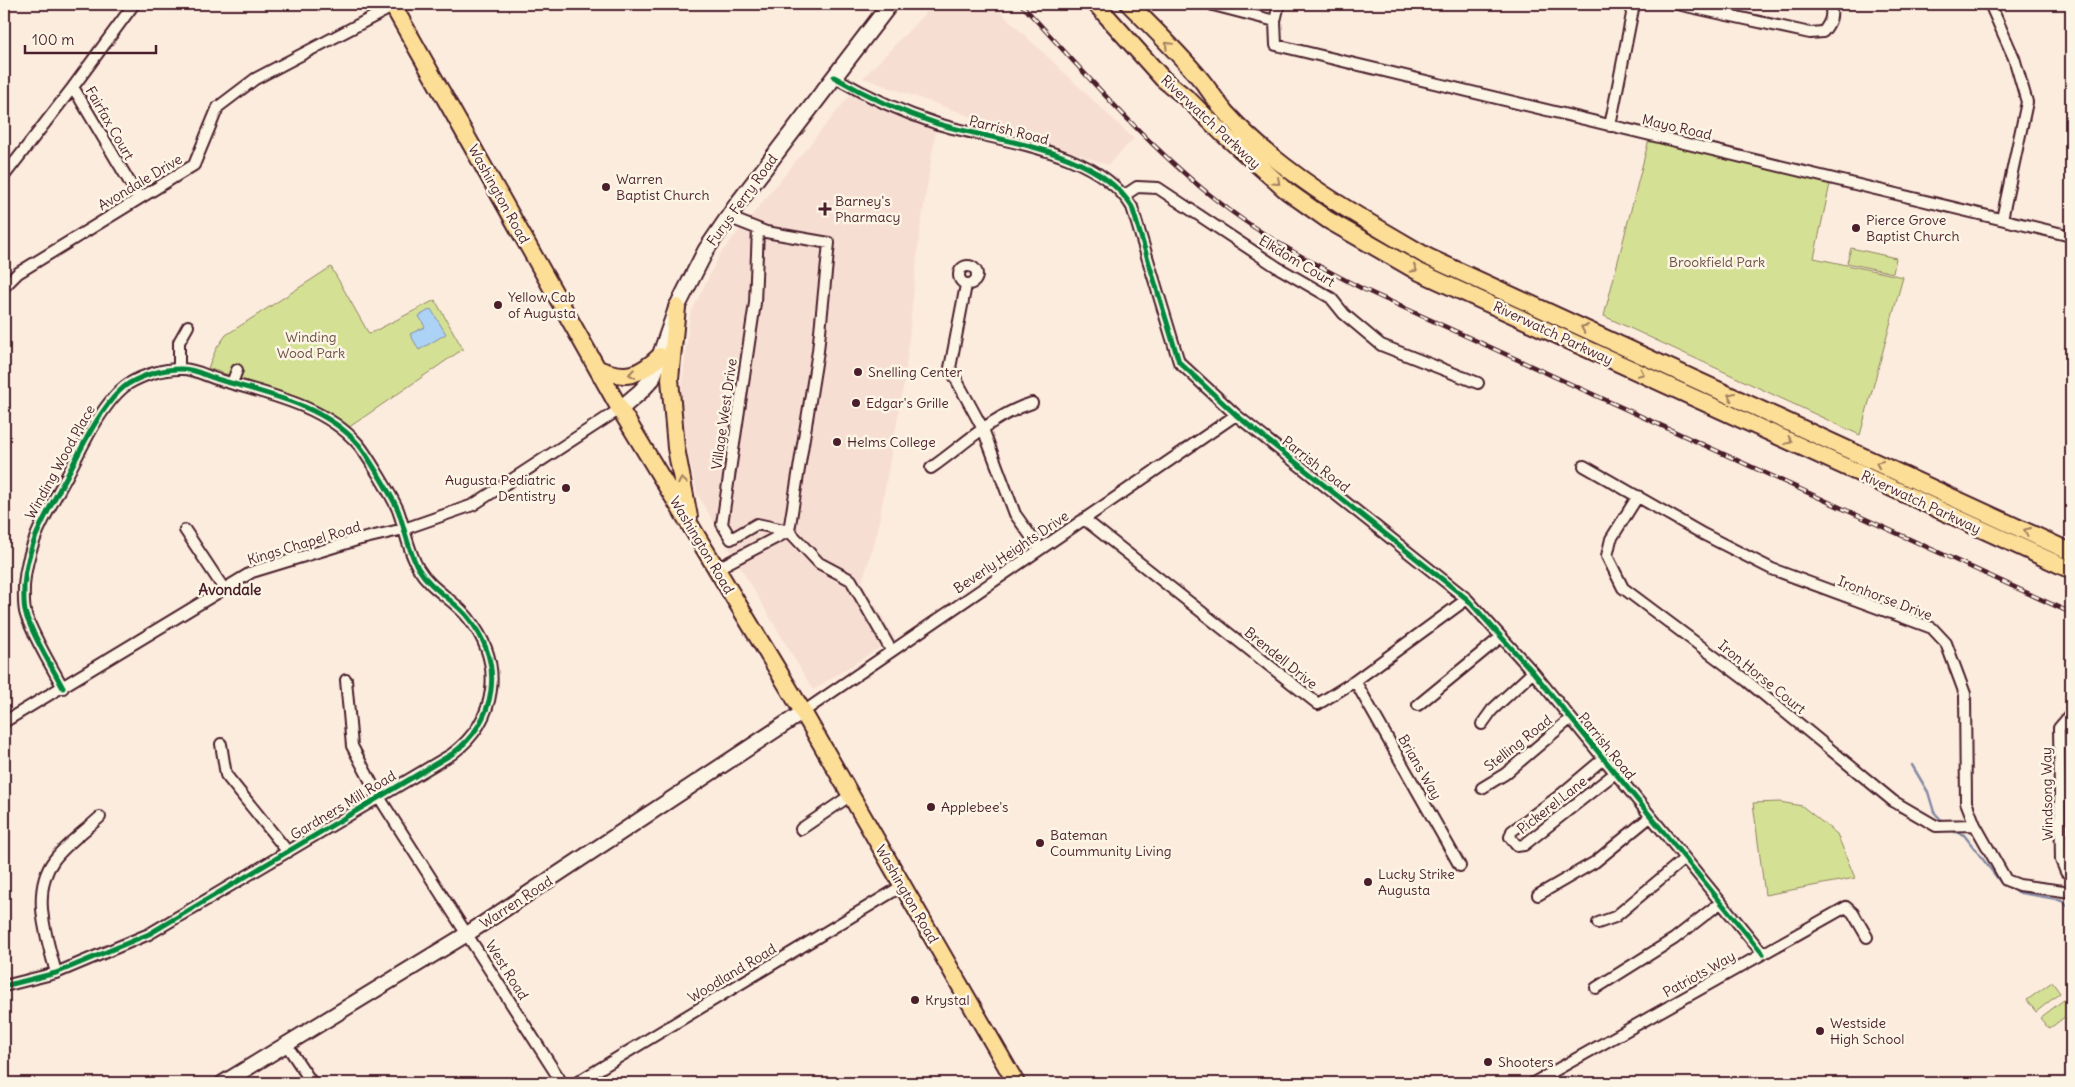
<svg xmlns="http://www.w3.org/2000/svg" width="2075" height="1087" font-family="Delius,sans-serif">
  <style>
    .built { fill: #f7ded3 }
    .green { fill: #d4e194; stroke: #8f8060 }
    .water { fill: #acd3f6; stroke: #858ba5 }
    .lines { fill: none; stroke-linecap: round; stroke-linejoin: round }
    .stream { stroke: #858ba5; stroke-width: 2.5 }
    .minor-casing { stroke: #4a1f2b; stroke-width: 14 }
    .tertiary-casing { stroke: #4a1f2b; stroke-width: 18 }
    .secondary-casing { stroke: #4a1f2b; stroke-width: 19 }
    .primary-casing { stroke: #4a1f2b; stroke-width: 20 }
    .minor { stroke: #fcf5e5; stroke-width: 10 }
    .tertiary { stroke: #fcf5e5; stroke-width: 14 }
    .secondary { stroke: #fcf5e5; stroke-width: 15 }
    .primary { stroke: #fcde96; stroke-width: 16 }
    .rail-casing { stroke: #4a1f2b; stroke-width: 4.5 }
    .rail { stroke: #fcf5e5; stroke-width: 2.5; stroke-dasharray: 8; stroke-linecap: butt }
    .cycleway-casing { stroke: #fcf5e5; stroke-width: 8 }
    .cycleway { stroke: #00873e; stroke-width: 5 }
    .oneway { stroke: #a37e60 }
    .poi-dot { fill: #4a1f2b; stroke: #fcf5e5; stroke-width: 2 }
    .labels { text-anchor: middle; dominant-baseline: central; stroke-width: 5; stroke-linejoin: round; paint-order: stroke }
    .street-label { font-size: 14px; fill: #4a1f2b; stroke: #fcf5e5 }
    .poi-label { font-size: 14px; fill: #4a1f2b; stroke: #fcf5e5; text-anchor: start }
    .park-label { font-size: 14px; fill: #6c5045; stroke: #fcf5e5 }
    .neighbourhood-label { font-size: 15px; font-weight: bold; fill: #4a1f2b; stroke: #fcf5e5 }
  </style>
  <rect width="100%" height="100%" fill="#fcecde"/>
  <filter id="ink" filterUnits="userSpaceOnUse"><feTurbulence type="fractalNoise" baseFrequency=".02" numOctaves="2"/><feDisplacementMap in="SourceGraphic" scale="10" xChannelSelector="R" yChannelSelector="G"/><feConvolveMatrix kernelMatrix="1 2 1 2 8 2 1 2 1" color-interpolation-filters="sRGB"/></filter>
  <g filter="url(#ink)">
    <path class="built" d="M934,4H992L1134,139L1108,165L863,78Z
      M851,94L936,130L919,238L905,378L877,533L862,583L895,638L813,690L697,494L679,411L690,315L720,254Z"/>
    <path class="green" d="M1649,139L1830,184L1814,258L1903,277L1860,435L1604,316Z
      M1851,248L1896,258L1893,273L1847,263Z
      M331,267L369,334L435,300L463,349L345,430L282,393L208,368L216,349L226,335Z
      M1780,802L1802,806L1837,834L1855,878L1765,895L1753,803Z
      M2052,982L2060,993L2036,1012L2027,1000Z
      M2065,999L2071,1008V1012L2049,1029L2040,1018Z"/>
    <path class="water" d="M431,309L446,334L419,350L410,334L425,327L419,316Z"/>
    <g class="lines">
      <path class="stream" d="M1912,765L1928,792L1934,812L1943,822
        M1950,830L1964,835L2002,884L2021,893L2062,900L2071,910"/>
      <defs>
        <path id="minor" d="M1279,4L1275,21L1276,45L2071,236
          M1677,4L1810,33L1823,32C1831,22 1833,16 1830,4
          M1990,4L2014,58L2027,102L2002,219
          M1213,5L1275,21
          M834,77C867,96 901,112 938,124C998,142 1096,148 1132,207L1179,362L1236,415L1467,599L1533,672L1763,954
          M73,87L139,198
          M1610,126L1634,4
          M4,176L73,87L134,4
          M1125,195L1137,187L1158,188L1277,267L1331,298L1344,314L1381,345L1478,383
          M728,217L766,232L829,243L818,351L789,531
          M758,229L755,303L722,524L731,539L757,524L789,531L819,563L851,580L891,650
          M959 275a9 9 0 1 1 18 0a9 9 0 1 1-18 0Z
          M966,285L950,368L983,429L1015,514L1040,549
          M4,287L18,273L194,165L218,107L255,79L394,6
          M179,369V342L188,326
          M232,383L237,370
          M1584,466L1703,534L1772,569L1932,628L1946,643L1965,694L1966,802L1975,825L2006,880L2019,885L2071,892
          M931,468C964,445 993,415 1032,403
          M1638,496L1611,539L1607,556L1623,588L1747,681L1893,801L1936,826L1975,825
          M1084,519L1318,704L1355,681L1467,599
          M185,530L224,589
          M716,569L789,531
          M346,680L352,746L379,797L562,1083
          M1355,681L1460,866
          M1418,705L1501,637
          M803,712L1236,415
          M2071,714L2059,728L2061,860L2066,872L2071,875
          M4,722L252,572L357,540L404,529L473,505L620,409
          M1482,724L1492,710L1533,672
          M221,744L226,775L288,852
          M1603,759L1559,796L1512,831L1510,837L1517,846L1524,845L1614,774
          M1482,788L1505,774L1570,719
          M801,829L851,795
          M1538,895L1595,862L1650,817
          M1598,923L1615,917L1684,859
          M56,973C47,938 30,892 54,860C66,844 85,831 100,817
          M4,986L56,973L149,934L452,754C497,720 505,664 469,619C455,600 431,590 418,568C408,550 405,529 398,510C393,498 366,453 358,444C324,405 267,394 220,380C208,377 195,369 183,369C165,368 143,375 128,384C103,401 81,449 67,476C47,513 27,543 24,586C24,595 23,607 26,615C35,640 51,665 63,688
          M1596,988L1674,939L1720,903
          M286,1044L312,1083
          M576,1083L902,886
          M1533,1083L1846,907L1853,913L1867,937"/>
        <path id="tertiary" d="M223,1083L467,934L803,712"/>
        <path id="secondary" d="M620,409L640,392L652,379L677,307L706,250L738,203L890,4"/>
        <path id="primary" d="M392,4L620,409L803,712L1016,1083
          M1096,4L1163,79L1189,100L1222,133L1287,191L1328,220L1417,271L2071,570
          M1129,4C1154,29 1180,54 1202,81C1210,91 1217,102 1225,112C1281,174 1357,216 1428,257L2071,552
          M677,307L670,379L676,448L689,517
          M598,369C626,380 639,376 660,356"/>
      </defs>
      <use href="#minor" class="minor-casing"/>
      <use href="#tertiary" class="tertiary-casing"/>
      <use href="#secondary" class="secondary-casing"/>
      <use href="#primary" class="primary-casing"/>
      <use href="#minor" class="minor"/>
      <use href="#tertiary" class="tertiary"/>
      <use href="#secondary" class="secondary"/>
      <use href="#primary" class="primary"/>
      <defs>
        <path id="rail" d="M1021,4C1088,76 1152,153 1232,212C1273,242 1318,266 1363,289L2071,613"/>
      </defs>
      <use href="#rail" class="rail-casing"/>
      <use href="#rail" class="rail"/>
      <defs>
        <path id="cycleway" d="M834,77C867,96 901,112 938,124C998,142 1096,148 1132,207L1179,362L1236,415L1467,599L1533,672L1763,954
          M4,986L56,973L149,934L452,754C497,720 505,664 469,619C455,600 431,590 418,568C408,550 405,529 398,510C393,498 366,453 358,444C324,405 267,394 220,380C208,377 195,369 183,369C165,368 143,375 128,384C103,401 81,449 67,476C47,513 27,543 24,586C24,595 23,607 26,615C35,640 51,665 63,688"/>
      </defs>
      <use href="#cycleway" class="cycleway-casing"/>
      <use href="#cycleway" class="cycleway"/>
    </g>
    <defs><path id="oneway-chevron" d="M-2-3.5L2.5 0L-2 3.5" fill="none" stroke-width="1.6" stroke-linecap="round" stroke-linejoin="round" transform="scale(1.25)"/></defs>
    <g class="oneway">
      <use href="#oneway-chevron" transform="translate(1168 45) rotate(-133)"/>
      <use href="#oneway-chevron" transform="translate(1277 182) rotate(42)"/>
      <use href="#oneway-chevron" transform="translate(1414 269) rotate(28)"/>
      <use href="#oneway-chevron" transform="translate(1584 328) rotate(-155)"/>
      <use href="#oneway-chevron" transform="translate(1641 373) rotate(25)"/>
      <use href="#oneway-chevron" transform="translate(632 374) rotate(171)"/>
      <use href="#oneway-chevron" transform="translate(1731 396) rotate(-155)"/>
      <use href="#oneway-chevron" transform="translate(1789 441) rotate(25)"/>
      <use href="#oneway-chevron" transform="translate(1879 464) rotate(-155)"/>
      <use href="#oneway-chevron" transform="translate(682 481) rotate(-101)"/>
      <use href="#oneway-chevron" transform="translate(2027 531) rotate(-155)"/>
    </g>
  </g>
  <g class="poi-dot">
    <circle cx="606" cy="187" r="5"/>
    <path d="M822.5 201.5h5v5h5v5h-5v5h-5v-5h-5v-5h5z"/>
    <circle cx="1856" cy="228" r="5"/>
    <circle cx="498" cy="305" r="5"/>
    <circle cx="858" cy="372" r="5"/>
    <circle cx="856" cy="403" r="5"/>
    <circle cx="837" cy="442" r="5"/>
    <circle cx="566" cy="488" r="5"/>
    <circle cx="931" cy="807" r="5"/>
    <circle cx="1040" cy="843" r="5"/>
    <circle cx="1368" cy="882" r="5"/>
    <circle cx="915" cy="1000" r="5"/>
    <circle cx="1820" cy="1031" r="5"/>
    <circle cx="1488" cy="1062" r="5"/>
  </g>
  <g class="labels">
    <g class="street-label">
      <text transform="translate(1211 122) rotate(43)">Riverwatch Parkway</text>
      <text transform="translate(110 123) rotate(60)">Fairfax Court</text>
      <text transform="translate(1677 127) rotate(13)">Mayo Road</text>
      <text transform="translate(1009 130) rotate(14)">Parrish Road</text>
      <text transform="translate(140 182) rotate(-31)">Avondale Drive</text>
      <text transform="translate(499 194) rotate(61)">Washington Road</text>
      <text transform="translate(742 200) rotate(-54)">Furys Ferry Road</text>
      <text transform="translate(1297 261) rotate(31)">Elkdom Court</text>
      <text transform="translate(1553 333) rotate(25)">Riverwatch Parkway</text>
      <text transform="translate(724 414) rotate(-82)">Village West Drive</text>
      <text transform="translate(60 462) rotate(-61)">Winding Wood Place</text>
      <text transform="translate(1316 464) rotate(38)">Parrish Road</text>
      <text transform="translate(1921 502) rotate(25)">Riverwatch Parkway</text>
      <text transform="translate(304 543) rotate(-17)">Kings Chapel Road</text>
      <text transform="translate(702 545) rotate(59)">Washington Road</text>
      <text transform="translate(1011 552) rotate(-34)">Beverly Heights Drive</text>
      <text transform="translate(1885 598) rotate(21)">Ironhorse Drive</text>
      <text transform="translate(1281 658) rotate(39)">Brendell Drive</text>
      <text transform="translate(1762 677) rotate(39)">Iron Horse Court</text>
      <text transform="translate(1518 743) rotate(-38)">Stelling Road</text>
      <text transform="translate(1607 746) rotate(51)">Parrish Road</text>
      <text transform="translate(1420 767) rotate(60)">Brians Way</text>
      <text transform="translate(2047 794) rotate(-91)">Windsong Way</text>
      <text transform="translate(343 805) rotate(-31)">Gardners Mill Road</text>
      <text transform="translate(1552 805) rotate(-38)">Pickerel Lane</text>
      <text transform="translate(907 894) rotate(60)">Washington Road</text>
      <text transform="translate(516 902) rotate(-33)">Warren Road</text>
      <text transform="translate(507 970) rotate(58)">West Road</text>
      <text transform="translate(732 973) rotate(-31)">Woodland Road</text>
      <text transform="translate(1699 974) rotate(-29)">Patriots Way</text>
    </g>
    <g class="poi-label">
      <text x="616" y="179">Warren<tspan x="616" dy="16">Baptist Church</tspan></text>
      <text x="835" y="201">Barney's<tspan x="835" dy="16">Pharmacy</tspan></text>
      <text x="1866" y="220">Pierce Grove<tspan x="1866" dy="16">Baptist Church</tspan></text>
      <text x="508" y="297">Yellow Cab<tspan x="508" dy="16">of Augusta</tspan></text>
      <text x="868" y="372">Snelling Center</text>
      <text x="866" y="403">Edgar's Grille</text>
      <text x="847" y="442">Helms College</text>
      <text x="556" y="480" text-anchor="end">Augusta Pediatric<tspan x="556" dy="16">Dentistry</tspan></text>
      <text x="941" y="807">Applebee's</text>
      <text x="1050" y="835">Bateman<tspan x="1050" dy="16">Coummunity Living</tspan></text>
      <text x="1378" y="874">Lucky Strike<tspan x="1378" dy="16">Augusta</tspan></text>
      <text x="925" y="1000">Krystal</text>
      <text x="1830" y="1023">Westside<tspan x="1830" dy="16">High School</tspan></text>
      <text x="1498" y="1062">Shooters</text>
    </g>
    <g class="park-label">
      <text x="1717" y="262">Brookfield Park</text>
      <text x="311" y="337">Winding<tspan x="311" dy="16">Wood Park</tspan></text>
    </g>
    <g class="neighbourhood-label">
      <text x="230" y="589">Avondale</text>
    </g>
  </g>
  <rect width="2075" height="1087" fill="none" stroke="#fcf5e5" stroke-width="20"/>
  <rect x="10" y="10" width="2055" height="1067" fill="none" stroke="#4a1f2b" stroke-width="2" filter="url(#ink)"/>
  <path d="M25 45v8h131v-8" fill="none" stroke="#4a1f2b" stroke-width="2.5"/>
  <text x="32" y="45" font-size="15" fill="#4a1f2b" stroke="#fcf5e5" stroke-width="4" paint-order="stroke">100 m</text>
</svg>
